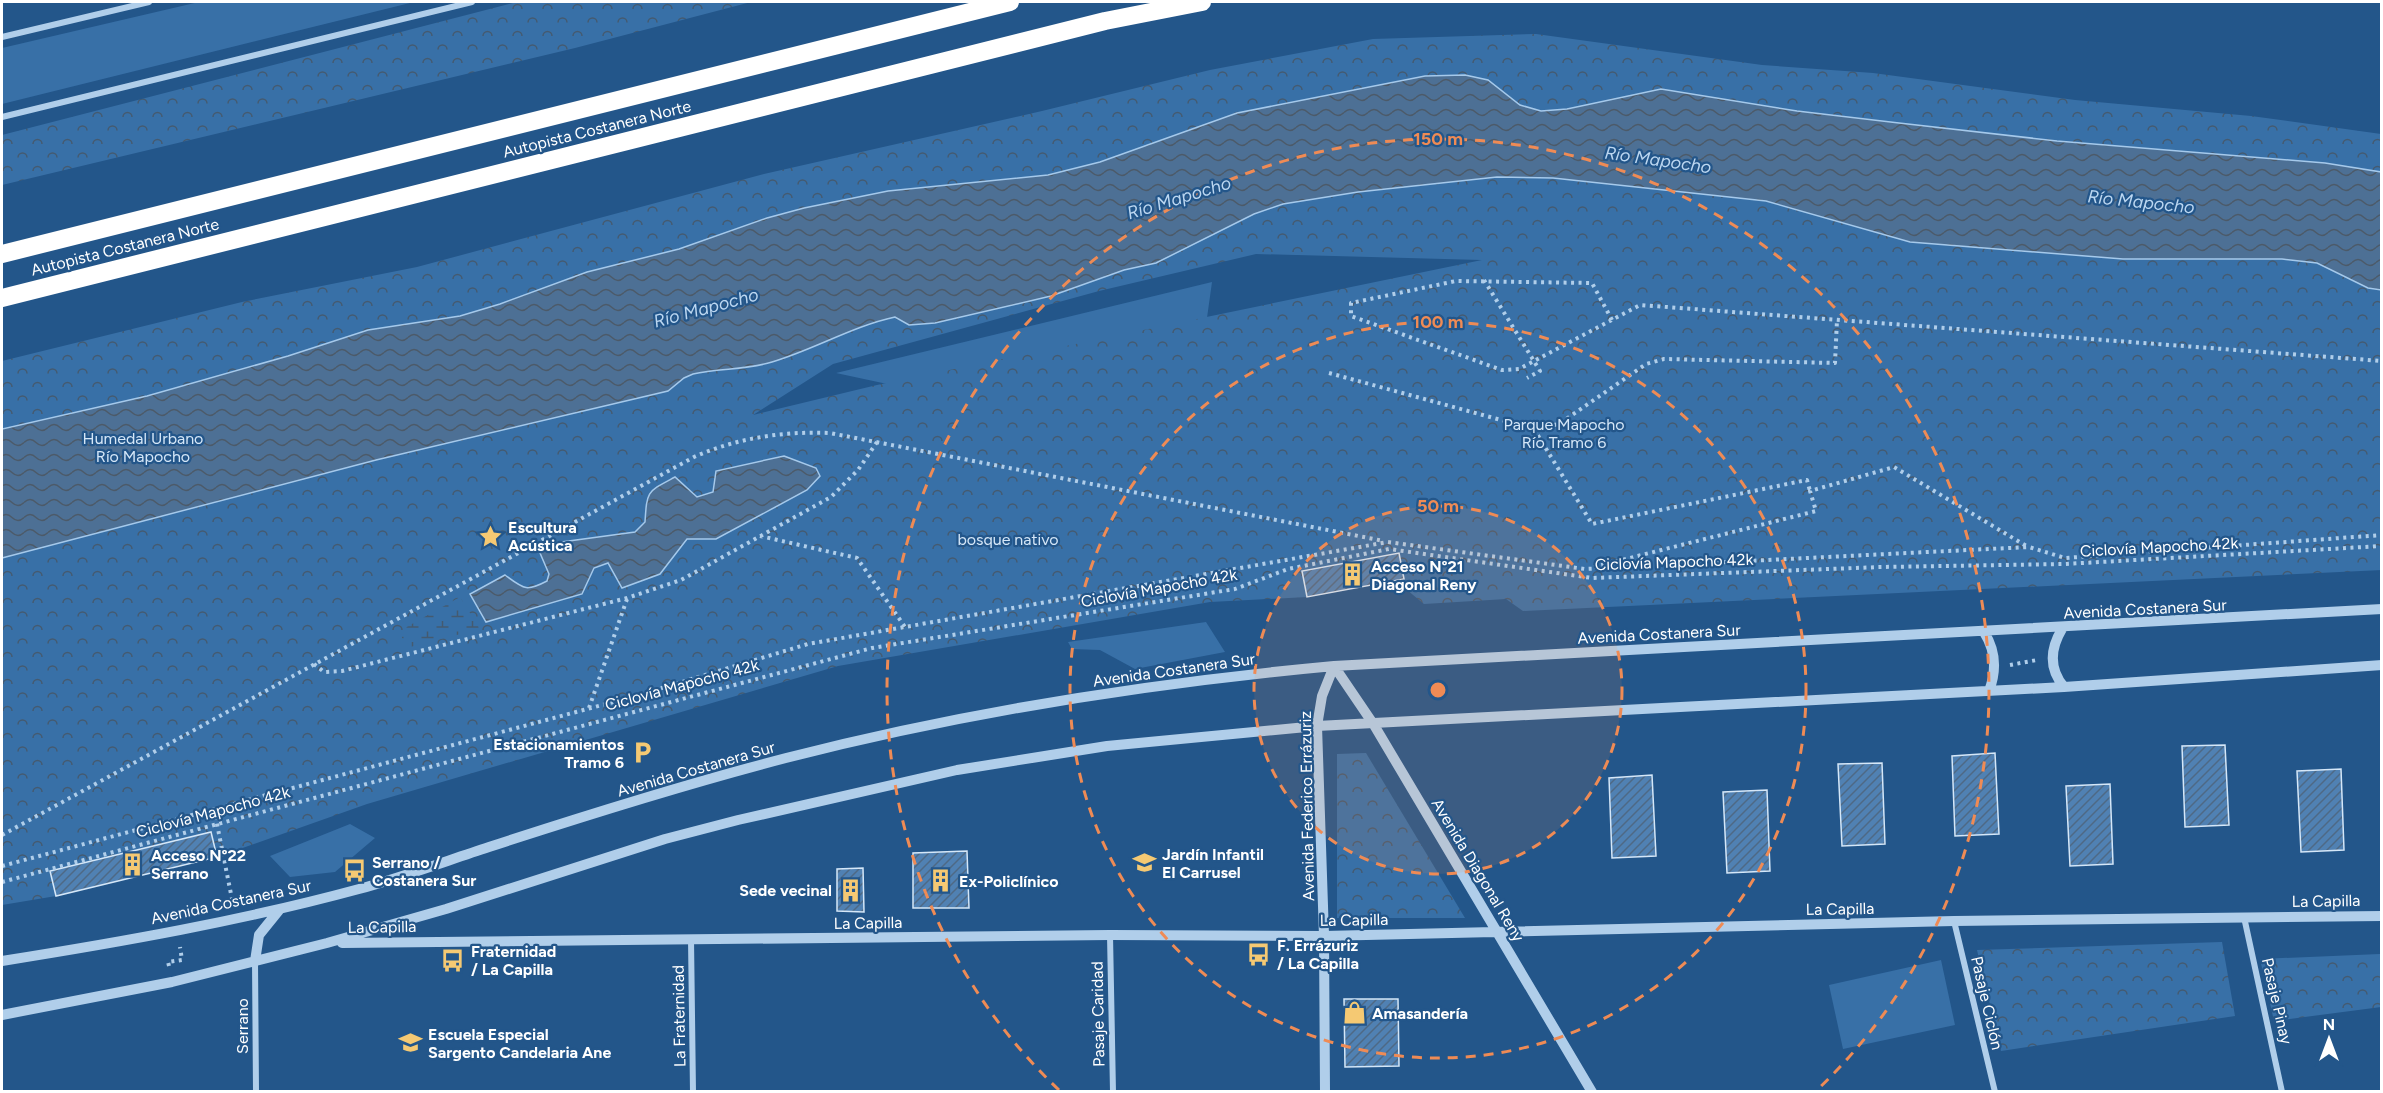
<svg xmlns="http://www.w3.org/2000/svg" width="2383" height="1093" font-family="Figtree,sans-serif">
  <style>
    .grass { fill: #3870a7 }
    .forest { fill: url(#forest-crowns); fill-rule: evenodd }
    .wetland { fill: url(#wetland-marsh) }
    .water { fill: url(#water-waves); stroke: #a5c9eb; stroke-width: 1.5 }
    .building { fill: url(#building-hatch); stroke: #d5e7f8; stroke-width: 1.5 }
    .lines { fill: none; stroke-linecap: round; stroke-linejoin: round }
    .path { stroke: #b0ceea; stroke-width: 4; stroke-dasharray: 3 4.5; stroke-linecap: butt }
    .minor { stroke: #b0ceea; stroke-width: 6 }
    .tertiary { stroke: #b0ceea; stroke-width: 10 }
    .motorway { stroke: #fff; stroke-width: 18 }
    .ring { fill: none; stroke: #ef8b55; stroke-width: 3; stroke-dasharray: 10 8 }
    .labels { text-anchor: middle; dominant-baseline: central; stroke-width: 4.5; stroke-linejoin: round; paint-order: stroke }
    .street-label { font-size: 16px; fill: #fff; stroke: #23568a }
    .park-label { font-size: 16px; fill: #d5e7f8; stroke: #23568a }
    .poi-label { font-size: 16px; font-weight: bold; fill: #fff; stroke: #23568a; text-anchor: start }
    .water-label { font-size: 18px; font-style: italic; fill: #bcd7f1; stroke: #23568a }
    .centre { fill: #ef8b55; stroke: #23568a; stroke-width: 3 }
    .ring-label { font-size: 18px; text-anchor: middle; font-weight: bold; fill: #ef8b55; stroke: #23568a; stroke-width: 4.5; stroke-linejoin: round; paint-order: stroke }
  </style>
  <defs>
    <pattern id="forest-crowns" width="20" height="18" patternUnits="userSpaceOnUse" patternTransform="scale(1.5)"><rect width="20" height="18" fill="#3870a7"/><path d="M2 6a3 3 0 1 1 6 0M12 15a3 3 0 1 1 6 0" fill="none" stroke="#445a70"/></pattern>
    <pattern id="wetland-marsh" width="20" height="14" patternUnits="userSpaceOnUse" patternTransform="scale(1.5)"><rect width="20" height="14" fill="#3870a7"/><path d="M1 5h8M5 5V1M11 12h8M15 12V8" fill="none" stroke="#445a70"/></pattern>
    <pattern id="water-waves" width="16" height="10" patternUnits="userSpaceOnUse" patternTransform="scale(1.5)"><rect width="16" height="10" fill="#4d7095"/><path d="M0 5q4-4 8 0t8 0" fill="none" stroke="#4c5a69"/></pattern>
    <pattern id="building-hatch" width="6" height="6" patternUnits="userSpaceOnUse" patternTransform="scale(1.5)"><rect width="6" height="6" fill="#5081b3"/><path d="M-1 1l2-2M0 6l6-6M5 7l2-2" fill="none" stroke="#4e6985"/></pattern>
  </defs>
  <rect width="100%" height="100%" fill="#23568a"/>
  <path class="grass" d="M199,2H414L2,104V48Z
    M1212,282L1206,325L1340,481L836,373Z
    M1206,622L1225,652L1135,669L1100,650L1072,649L1068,642Z
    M350,824L375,838L335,872L290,877L270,856Z
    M1941,960L1955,1025L1843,1049L1829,985Z"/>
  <path class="forest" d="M517,2H751L575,48L2,185V135Z
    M1536,34L1762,65L1873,73L2075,100L2251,116L2381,134L2382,570L1523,611L1506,599L1424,604L1395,580L1307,597L1210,602L838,666L367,804L217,857L56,896L2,905V361L242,302L417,267L764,174L1042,111L1210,70L1373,39ZM1256,254L1482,260L877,385L753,415L833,364L1099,291Z
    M1366,753L1465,918H1337V754Z
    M2222,942L2235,1016L2001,1051L1977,950Z
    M2380,954L2381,1007L2274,1021L2260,959Z"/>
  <path class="wetland" d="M460,597L480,629L410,647L402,638L403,629Z"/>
  <path class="water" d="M1465,75L1488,80L1520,105L1541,111L1567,109L1661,89L1797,111L1899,123L2057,141L2325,163L2381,172V290L2368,288L2317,263L2282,259H2123L1910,242L1766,201L1553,178L1497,177L1358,192L1283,204L1254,214L1156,263L1124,270L1051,296L935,323L909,325L895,317C853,326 813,350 772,362C747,370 719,368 693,374L684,378L668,391L376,460L2,558V429L147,396L288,356L368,330L460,316L500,304L587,272L679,249L767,218L804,208L888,191L1048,175L1100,162L1237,113L1425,76Z
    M784,456L816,468L820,476L807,490L716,539H687L660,574L622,588L608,563L594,568L582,594L486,622L470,594L505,575C524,589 526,592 547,581L549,574L540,553L554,543L635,532L645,522C647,490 647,492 675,477L697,497L713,492L716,471Z"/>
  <path class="building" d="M1399,553L1404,579L1307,597L1302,571Z
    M2225,745L2229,825L2185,827L2182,746Z
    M1995,753L1999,834L1955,836L1952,756Z
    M1882,763L1885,844L1842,846L1838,764Z
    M2341,769L2344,850L2301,852L2297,771Z
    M1652,775L1656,856L1612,858L1609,778Z
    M2110,784L2113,864L2070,866L2066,786Z
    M1767,790L1770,871L1727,873L1723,792Z
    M211,832L217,857L56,896L50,871Z
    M967,851L969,908H913V853Z
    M863,868L864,912L837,911V869Z
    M1344,999H1398L1399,1066L1345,1067Z"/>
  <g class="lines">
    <path class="path" d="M1484,280L1540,371L1527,378
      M1612,320L1592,283L1456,281L1351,303V316L1502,370L1519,369L1640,305L2382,361
      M1329,373L1534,429L1559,424L1646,364L1664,359L1835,363L1837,320
      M1534,429L1592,524L1807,480L1810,491
      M760,536L857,558L905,627
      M1594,567L1816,511L1810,491L1894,467L2028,547
      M314,664L324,672L342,671L627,598L681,580L831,497L858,470L877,442
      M2010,665L2037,660
      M589,708L627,599
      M214,809L232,899
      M2,835L694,457C737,438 783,431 830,433L1384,541
      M2,866L632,697L808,644L1388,542L1585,569L2029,547L2065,558L2382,535
      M2,882L872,648L1235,589L1288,569L1389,549L1592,578L1881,567L2065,564L2382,546
      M169,966L168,962L182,960L180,947"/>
    <path class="minor" d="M2,37L149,2
      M2,117L472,2
      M2244,917L2282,1092
      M1954,921L1995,1092
      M1110,935L1113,1092
      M691,939L693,1092
      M255,961L256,1092"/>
    <path class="tertiary" d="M2062,629C2050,649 2049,669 2064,687
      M1984,632C1996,651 1997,670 1989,691
      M1334,666L1374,725L1592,1092
      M342,943L1110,935L1324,936L1954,921L2382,916
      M2,961C121,942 241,921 359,889C403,877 446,861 489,847C587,815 686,784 786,758C965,712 1150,683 1334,666L2382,609
      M255,961L259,935L280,909
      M2,1015L172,982L327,943L446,909L665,839L738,820L957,770L1107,746L1317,726L2064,687L2382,665
      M1325,1092L1324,936L1317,726L1322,696L1334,666"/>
    <path class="motorway" d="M2,254L1010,2
      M2,298L1105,21L1202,2"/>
  </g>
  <circle cx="1438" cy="690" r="184" fill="#ef8b55" fill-opacity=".12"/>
  <g class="ring">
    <circle cx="1438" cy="690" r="184"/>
    <circle cx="1438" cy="690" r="368"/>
    <path d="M1059 1090A551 551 0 1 1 1817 1090"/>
  </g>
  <defs>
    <symbol id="sight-bare" viewBox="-9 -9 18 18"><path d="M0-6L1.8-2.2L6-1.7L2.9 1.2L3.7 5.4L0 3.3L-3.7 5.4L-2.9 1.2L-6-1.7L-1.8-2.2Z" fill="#f5c973" stroke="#23568a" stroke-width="2.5" paint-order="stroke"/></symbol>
    <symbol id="building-bare" viewBox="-9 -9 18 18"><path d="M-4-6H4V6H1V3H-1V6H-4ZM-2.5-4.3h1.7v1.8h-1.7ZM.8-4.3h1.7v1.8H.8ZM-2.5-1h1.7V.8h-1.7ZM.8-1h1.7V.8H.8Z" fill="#f5c973" stroke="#23568a" stroke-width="2.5" paint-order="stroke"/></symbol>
    <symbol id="parking-bare" viewBox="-9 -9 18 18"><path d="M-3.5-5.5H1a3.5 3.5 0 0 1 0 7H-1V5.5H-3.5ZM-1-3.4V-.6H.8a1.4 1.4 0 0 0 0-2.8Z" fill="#f5c973" stroke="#23568a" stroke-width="2.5" paint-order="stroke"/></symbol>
    <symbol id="school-bare" viewBox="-9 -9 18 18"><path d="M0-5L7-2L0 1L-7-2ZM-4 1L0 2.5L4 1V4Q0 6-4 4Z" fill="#f5c973" stroke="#23568a" stroke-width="2.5" paint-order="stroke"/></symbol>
    <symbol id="bus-bare" viewBox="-9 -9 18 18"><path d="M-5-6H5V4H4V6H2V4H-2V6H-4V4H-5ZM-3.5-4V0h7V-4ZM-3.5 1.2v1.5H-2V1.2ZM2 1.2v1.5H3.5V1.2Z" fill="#f5c973" stroke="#23568a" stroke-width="2.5" paint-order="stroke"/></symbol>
    <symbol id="shop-bare" viewBox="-9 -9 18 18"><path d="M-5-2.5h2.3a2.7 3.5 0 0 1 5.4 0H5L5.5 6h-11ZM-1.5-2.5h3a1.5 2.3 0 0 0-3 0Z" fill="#f5c973" stroke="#23568a" stroke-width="2.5" paint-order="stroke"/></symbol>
  </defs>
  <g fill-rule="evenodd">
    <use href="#sight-bare" x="474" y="520" width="33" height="33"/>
    <use href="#building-bare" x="1336" y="558" width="33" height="33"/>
    <use href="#parking-bare" x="626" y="736" width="33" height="33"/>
    <use href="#school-bare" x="1128" y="846" width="33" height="33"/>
    <use href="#building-bare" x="116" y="848" width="33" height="33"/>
    <use href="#bus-bare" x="338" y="854" width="33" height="33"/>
    <use href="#building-bare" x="924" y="864" width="33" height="33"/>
    <use href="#building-bare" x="834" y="874" width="33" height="33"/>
    <use href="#bus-bare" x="1242" y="938" width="33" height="33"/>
    <use href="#bus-bare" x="436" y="944" width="33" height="33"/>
    <use href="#shop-bare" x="1338" y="996" width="33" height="33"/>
    <use href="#school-bare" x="394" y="1026" width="33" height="33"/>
  </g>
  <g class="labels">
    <g class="street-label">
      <text transform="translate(597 129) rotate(-14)">Autopista Costanera Norte</text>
      <text transform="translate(125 247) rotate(-14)">Autopista Costanera Norte</text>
      <text transform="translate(2159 547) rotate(-3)">Ciclovía Mapocho 42k</text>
      <text transform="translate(1674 562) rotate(-2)">Ciclovía Mapocho 42k</text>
      <text transform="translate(1159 588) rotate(-10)">Ciclovía Mapocho 42k</text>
      <text transform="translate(2145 609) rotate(-3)">Avenida Costanera Sur</text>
      <text transform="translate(1659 634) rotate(-3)">Avenida Costanera Sur</text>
      <text transform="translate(1174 670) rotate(-8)">Avenida Costanera Sur</text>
      <text transform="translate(682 685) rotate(-15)">Ciclovía Mapocho 42k</text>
      <text transform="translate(696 769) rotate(-16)">Avenida Costanera Sur</text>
      <text transform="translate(1307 806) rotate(-91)">Avenida Federico Errázuriz</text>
      <text transform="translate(213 812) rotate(-15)">Ciclovía Mapocho 42k</text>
      <text transform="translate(1478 870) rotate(59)">Avenida Diagonal Reny</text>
      <text transform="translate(2326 901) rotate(-1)">La Capilla</text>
      <text transform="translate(231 902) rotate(-12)">Avenida Costanera Sur</text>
      <text transform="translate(1840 909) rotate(-1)">La Capilla</text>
      <text transform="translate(1354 920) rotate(-1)">La Capilla</text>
      <text transform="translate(868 923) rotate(-1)">La Capilla</text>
      <text transform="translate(382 927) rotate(-1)">La Capilla</text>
      <text transform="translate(2277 1001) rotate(77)">Pasaje Pinay</text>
      <text transform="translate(1987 1003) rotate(77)">Pasaje Ciclón</text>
      <text transform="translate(1098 1014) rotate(-91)">Pasaje Caridad</text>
      <text transform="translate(679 1016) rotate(-91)">La Fraternidad</text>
      <text transform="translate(242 1026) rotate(-90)">Serrano</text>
    </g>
    <g class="park-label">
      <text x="1564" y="424">Parque Mapocho<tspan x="1564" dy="18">Río Tramo 6</tspan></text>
      <text x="143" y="438">Humedal Urbano<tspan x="143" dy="18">Río Mapocho</tspan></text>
      <text x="1008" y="539">bosque nativo</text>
    </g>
    <g class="poi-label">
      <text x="508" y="527">Escultura<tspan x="508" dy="18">Acústica</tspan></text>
      <text x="1371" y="566">Acceso N°21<tspan x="1371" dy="18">Diagonal Reny</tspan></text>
      <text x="624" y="744" text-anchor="end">Estacionamientos<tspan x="624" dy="18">Tramo 6</tspan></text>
      <text x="1162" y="854">Jardín Infantil<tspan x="1162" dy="18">El Carrusel</tspan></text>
      <text x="151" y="855">Acceso N°22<tspan x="151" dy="18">Serrano</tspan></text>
      <text x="372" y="862">Serrano /<tspan x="372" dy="18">Costanera Sur</tspan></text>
      <text x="959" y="881">Ex-Policlínico</text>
      <text x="832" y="890" text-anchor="end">Sede vecinal</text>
      <text x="1277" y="945">F. Errázuriz<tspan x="1277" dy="18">/ La Capilla</tspan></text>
      <text x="471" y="951">Fraternidad<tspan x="471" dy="18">/ La Capilla</tspan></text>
      <text x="1372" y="1013">Amasandería</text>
      <text x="428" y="1034">Escuela Especial<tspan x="428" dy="18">Sargento Candelaria Ane</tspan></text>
    </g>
    <g class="water-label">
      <text transform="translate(1658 160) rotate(8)">Río Mapocho</text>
      <text transform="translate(1179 198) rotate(-17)">Río Mapocho</text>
      <text transform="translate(2141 202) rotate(6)">Río Mapocho</text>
      <text transform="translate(706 308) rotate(-15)">Río Mapocho</text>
    </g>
  </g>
  <circle cx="1438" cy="690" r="9" class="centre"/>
  <g class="ring-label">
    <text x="1438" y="145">150 m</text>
    <text x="1438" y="328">100 m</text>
    <text x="1438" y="512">50 m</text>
  </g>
  <rect width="2383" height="1093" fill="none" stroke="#ffffff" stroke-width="6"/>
  <g transform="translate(2329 1039)" stroke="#23568a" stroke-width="4.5" paint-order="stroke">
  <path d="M0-4.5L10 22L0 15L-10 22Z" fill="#ffffff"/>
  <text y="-9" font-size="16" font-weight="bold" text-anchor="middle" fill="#ffffff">N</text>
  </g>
</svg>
